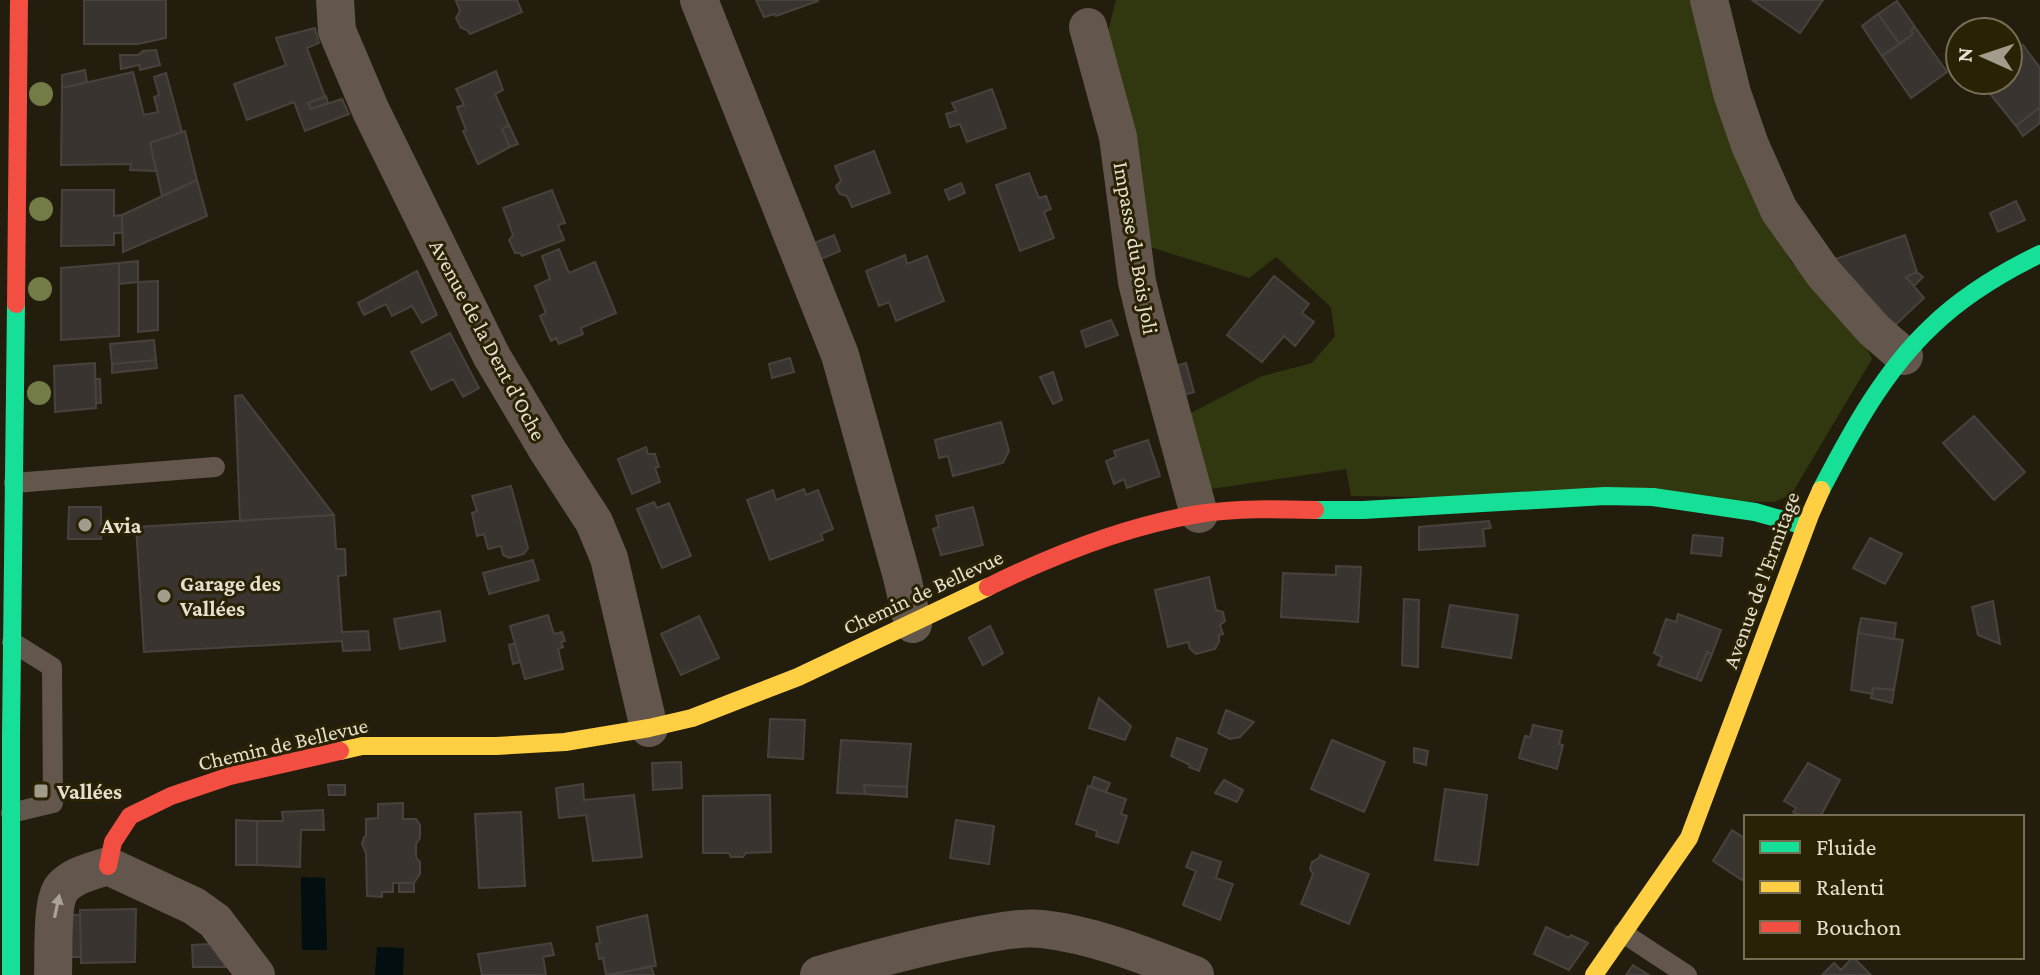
<svg xmlns="http://www.w3.org/2000/svg" width="2040" height="975" font-family="'Crimson Pro',serif">
  <style>
    .green { fill: #313810 }
    .water { fill: #030e10 }
    .building { fill: #3a3430; stroke: #48423f; stroke-width: 2 }
    .lines { fill: none; stroke-linecap: round; stroke-linejoin: round }
    .lane { stroke: #63564d; stroke-width: 20 }
    .street { stroke: #63564d; stroke-width: 38 }
    .fast { stroke: #16e098; stroke-width: 18 }
    .slow { stroke: #ffcf43; stroke-width: 18 }
    .jam { stroke: #f24e42; stroke-width: 18 }
    .tree { fill: #737b47 }
    .oneway { fill: #aaa294 }
    .poi-dot { fill: #a19c8b; stroke: #2a2204; stroke-width: 3 }
    .labels { text-anchor: middle; dominant-baseline: central; stroke-width: 6; stroke-linejoin: round; paint-order: stroke }
    .street-label { font-size: 22px; fill: #e5e0cf; stroke: #2a2204 }
    .poi-label { font-size: 22px; font-weight: bold; fill: #e5e0cf; stroke: #2a2204; text-anchor: start }
  </style>
  <rect width="100%" height="100%" fill="#221d0c"/>
  <path class="green" d="M1116,0H1698L1746,175L1791,262L1859,333L1872,359L1791,495L1774,502L1351,496L1346,469L1211,489L1189,414L1262,376L1312,363L1335,336L1331,307L1276,257L1249,278L1147,246L1104,47Z"/>
  <path class="water" d="M301,877L325,878L327,950H302Z
    M377,947L404,948L403,975H375Z"/>
  <path class="building" d="M84,0H166V38L138,44H84Z
    M459,0H517L522,12L470,34L467,30L461,28L456,18L460,11L456,1Z
    M756,0H817L818,1L776,16L775,14L764,17Z
    M1752,0H1823L1800,33Z
    M1897,1L1915,27L1911,30L1913,34L1900,44L1878,14Z
    M1878,14L1900,44L1882,56L1862,26Z
    M1915,27L1947,72L1911,98L1882,56L1913,34L1911,30Z
    M315,28L319,43L307,48L325,97L308,103L311,109L342,99L349,114L305,131L294,102L247,120L234,84L286,65L276,38Z
    M2023,45L2040,68V107L2016,126L1979,80H2008V57Z
    M156,50L160,65L140,70L139,65L121,69L120,55H138L143,51Z
    M85,70L87,82L62,88V75Z
    M496,71L503,90L495,94L509,125L502,129L510,147L478,164L463,131L466,130L457,107L464,105L456,89Z
    M133,72L144,115L158,112L154,97L159,95L154,77L166,73L182,132L150,143L156,171L130,170L131,164L61,165L62,88Z
    M992,89L1006,128L967,142L960,124L950,127L946,114L956,111L952,103Z
    M326,96L328,103L311,109L308,103Z
    M2040,107V123L2023,136L2016,126Z
    M509,125L518,144L510,147L502,129Z
    M185,131L197,180L162,196L150,143Z
    M874,151L890,193L852,207L847,196L840,194L837,189L836,186L841,181L835,166Z
    M1029,173L1039,198L1046,196L1051,209L1044,212L1054,238L1020,251L996,185Z
    M197,180L207,216L123,252L122,215Z
    M961,183L965,193L949,200L945,190Z
    M62,190H114V216L122,215V233H114V245L61,246Z
    M552,190L565,223L558,225L564,240L522,256L520,253H515L509,240L513,235L503,208Z
    M2016,201L2025,220L1998,232L1990,213Z
    M834,235L840,251L819,260L812,244Z
    M1905,235L1917,272L1906,277L1924,298L1890,330L1827,262Z
    M559,249L569,273L595,262L616,313L581,328L583,334L559,344L556,338L551,341L540,316L546,313L535,286L550,279L542,256Z
    M905,255L907,264L927,256L944,301L896,321L889,302L879,306L866,271Z
    M138,261V282L119,284V263Z
    M119,263V336L61,340V268Z
    M417,271L437,315L422,323L412,306L392,316L386,304L364,315L358,303Z
    M1917,272L1923,277L1914,286L1906,277Z
    M1274,276L1309,304L1302,313L1314,322L1295,346L1284,336L1262,362L1227,335Z
    M158,281V330L138,332V282Z
    M1111,320L1118,335L1086,347L1081,331Z
    M450,333L479,388L463,397L453,379L431,390L411,352Z
    M154,340L156,360L112,364L110,344Z
    M790,358L794,372L772,378L769,364Z
    M156,360L157,368L112,373V364Z
    M95,363L96,408L55,412L54,366Z
    M1186,363L1194,392L1174,398L1166,369Z
    M1053,372L1062,400L1053,404L1040,377Z
    M95,379H100L101,403H96Z
    M242,395L244,398L334,515L240,521L235,396Z
    M1974,416L2025,472L1994,500L1943,443Z
    M1001,422L1009,451L1003,463L953,476L948,456L939,458L935,440Z
    M1148,440L1160,476L1127,488L1124,479L1114,484L1106,461L1116,457L1114,451Z
    M646,447L648,454H655L659,467L655,468L660,482L632,494L618,459Z
    M511,486L528,548L524,554L509,558L503,555L501,546L488,549L484,534L477,536L472,513L477,511L472,496Z
    M804,489L806,495L818,490L833,529L821,534L823,540L770,560L747,500L773,490L776,500Z
    M654,502L657,508L669,503L691,556L662,568L637,509Z
    M69,507H101V539H68Z
    M973,507L983,545L941,555L933,529L939,527L936,516Z
    M334,515L336,549H345L346,575L338,576L342,632L368,631L370,650L343,651L342,641L144,652L136,527Z
    M1489,521L1491,528L1483,529L1485,546L1419,550V527Z
    M1693,535L1723,538L1721,556L1691,553Z
    M1870,538L1902,554L1885,584L1853,568Z
    M533,560L539,580L489,594L483,573Z
    M1336,566L1361,567L1358,622L1281,617L1283,573L1336,575Z
    M1209,577L1216,610L1223,612L1225,621L1220,625L1223,634L1219,635V642L1215,649L1196,654L1190,649L1188,642L1168,647L1155,590Z
    M1404,599L1419,600L1418,667L1402,665Z
    M1993,601L2000,644L1978,635L1972,607Z
    M1450,605L1518,615L1511,658L1442,647Z
    M440,611L445,641L400,649L394,619Z
    M1678,614L1721,630L1712,654L1707,652L1696,679L1658,665L1662,657L1654,653L1666,619L1676,622Z
    M548,615L554,634L562,632L565,641L561,642L563,647L558,649L563,669L525,679L510,626Z
    M699,616L719,658L681,675L661,634Z
    M1861,618L1896,623L1894,639L1858,633Z
    M990,626L1003,653L983,665L969,638Z
    M1858,633L1903,640L1894,690L1873,688L1872,694L1851,690Z
    M515,643L520,662L513,664L509,645Z
    M1707,652L1712,654L1701,681L1696,679Z
    M1873,688L1894,690L1892,703L1871,698Z
    M1099,698L1131,726L1125,740L1089,728Z
    M1226,710L1254,722L1240,737L1230,739L1218,733Z
    M770,719L805,720L803,759L768,757Z
    M1533,725L1562,731L1559,744L1563,745L1557,769L1519,758L1525,736L1530,737Z
    M1177,738L1207,749L1199,771L1189,767L1190,765L1171,756Z
    M841,740L911,744L907,787L864,785L865,794L837,793Z
    M1332,740L1385,762L1364,812L1311,789Z
    M1414,748L1428,751L1426,765L1414,762Z
    M681,762L682,788L653,790L652,763Z
    M1808,763L1840,780L1820,817L1810,815L1808,817H1804L1793,812L1796,808L1784,801Z
    M1094,777L1110,783L1106,792L1091,787Z
    M1224,780L1243,790L1237,802L1215,793Z
    M583,784L584,800L634,795L642,857L593,861L586,815L559,818L556,788Z
    M328,785H345V795H329Z
    M864,785L907,787V797L865,794Z
    M1088,786L1126,799L1121,814L1127,816L1118,843L1096,836L1097,831L1076,824Z
    M1445,789L1487,795L1478,865L1435,860Z
    M770,795L771,852L746,853L743,857H731L729,853H703V796Z
    M403,803V819H416L420,825V838L416,844V857L420,862V874L414,883H393V892H382V897L367,896L366,853L362,844L364,837L366,836V819L378,818V804Z
    M323,810L324,830H301L300,867L257,865V821H283L282,812Z
    M521,812L525,886L479,888L475,814Z
    M236,820L257,821V865H236Z
    M956,820L994,826L989,864L950,858Z
    M1732,830L1746,839V874L1742,880L1713,861Z
    M1192,852L1221,862L1216,878L1233,884L1220,920L1183,905L1196,871L1186,867Z
    M1320,855L1369,874L1349,924L1301,904L1313,874L1310,869L1312,862L1319,858Z
    M399,883H414V892H399Z
    M136,909L135,962L81,963L80,910Z
    M69,915H80L81,957H70Z
    M647,915L656,966L606,975L603,958L599,959L596,944L600,943L597,927Z
    M1546,927L1569,938L1571,935L1588,943L1569,970L1534,954Z
    M551,943L554,955L543,957L546,975H482L478,954Z
    M210,944L226,967H193L192,945Z
    M1853,957L1871,975H1822L1834,963L1841,970Z
    M1633,965L1649,975H1626Z
    M651,966L654,975H612Z"/>
  <g class="lines">
    <path class="lane" d="M14,483L215,467
      M11,813L53,803L52,667L12,642
      M1623,933L1687,975"/>
    <path class="street" d="M335,0L337,31L371,111L491,355L548,451L594,522L609,558L649,728
      M699,0L840,355L902,577L913,624
      M1709,0L1732,93L1750,145L1779,210L1824,274L1874,330L1904,356
      M1088,27L1118,137L1137,282L1147,323L1199,514
      M53,975C54,956 51,901 62,888C73,875 93,871 108,866L194,906L215,921L256,975
      M819,975C871,960 922,946 975,936C996,932 1020,927 1042,929C1095,935 1146,956 1195,975"/>
    <path class="fast" d="M1821,490C1851,432 1884,371 1932,326C1963,296 2001,273 2040,254
      M1315,510H1363L1605,496L1653,497L1755,512L1805,526
      M11,975V734L16,304"/>
    <path class="slow" d="M340,751L362,746H496L565,742L649,728L692,718L798,677L988,587
      M1594,975L1689,838L1810,515L1821,490"/>
    <path class="jam" d="M16,304L19,0
      M988,587C1053,555 1126,526 1198,514C1237,508 1276,509 1315,510
      M108,866L113,842L130,816L171,796L230,776L340,751"/>
  </g>
  <g class="tree">
    <circle cx="41" cy="94" r="12"/>
    <circle cx="41" cy="209" r="12"/>
    <circle cx="40" cy="289" r="12"/>
    <circle cx="39" cy="393" r="12"/>
  </g>
  <defs><path id="oneway-solid" d="M-6-.8H1V-3.2L6.5 0L1 3.2V.8H-6Z" transform="scale(2)"/></defs>
  <use class="oneway" href="#oneway-solid" transform="translate(57 906) rotate(-78)"/>
  <g class="poi-dot">
    <circle cx="85" cy="525" r="8"/>
    <circle cx="164" cy="596" r="8"/>
    <rect x="33" y="783" width="16" height="16" rx="4"/>
  </g>
  <g class="labels">
    <g class="street-label">
      <text transform="translate(1136 248) rotate(80)">Impasse du Bois Joli</text>
      <text transform="translate(488 340) rotate(62)">Avenue de la Dent d'Oche</text>
      <text transform="translate(1761 580) rotate(-70)">Avenue de l'Ermitage</text>
      <text transform="translate(923 592) rotate(-25)">Chemin de Bellevue</text>
      <text transform="translate(283 744) rotate(-13)">Chemin de Bellevue</text>
    </g>
    <g class="poi-label">
      <text x="101" y="525">Avia</text>
      <text x="180" y="583">Garage des<tspan x="180" dy="25">Vallées</tspan></text>
      <text x="57" y="791">Vallées</text>
    </g>
  </g>
  <rect x="1744" y="815" width="280" height="144" fill="#2a2204" stroke="#756e55" stroke-width="2"/>
  <rect x="1760" y="841" width="40" height="12" fill="#16e098" stroke="#756e55" stroke-width="2"/>
  <text x="1816" y="855" font-size="24" fill="#e5e0cf">Fluide</text>
  <rect x="1760" y="881" width="40" height="12" fill="#ffcf43" stroke="#756e55" stroke-width="2"/>
  <text x="1816" y="895" font-size="24" fill="#e5e0cf">Ralenti</text>
  <rect x="1760" y="921" width="40" height="12" fill="#f24e42" stroke="#756e55" stroke-width="2"/>
  <text x="1816" y="935" font-size="24" fill="#e5e0cf">Bouchon</text>
  <g transform="translate(1984 56) rotate(273)"><circle r="38" fill="#2a2204" stroke="#756e55" stroke-width="2"/>
  <path d="M0-6L14 30L0 20L-14 30Z" fill="#a19c8b"/>
  <text y="-12" font-size="22" font-weight="bold" text-anchor="middle" fill="#e5e0cf">N</text>
  </g>
</svg>
